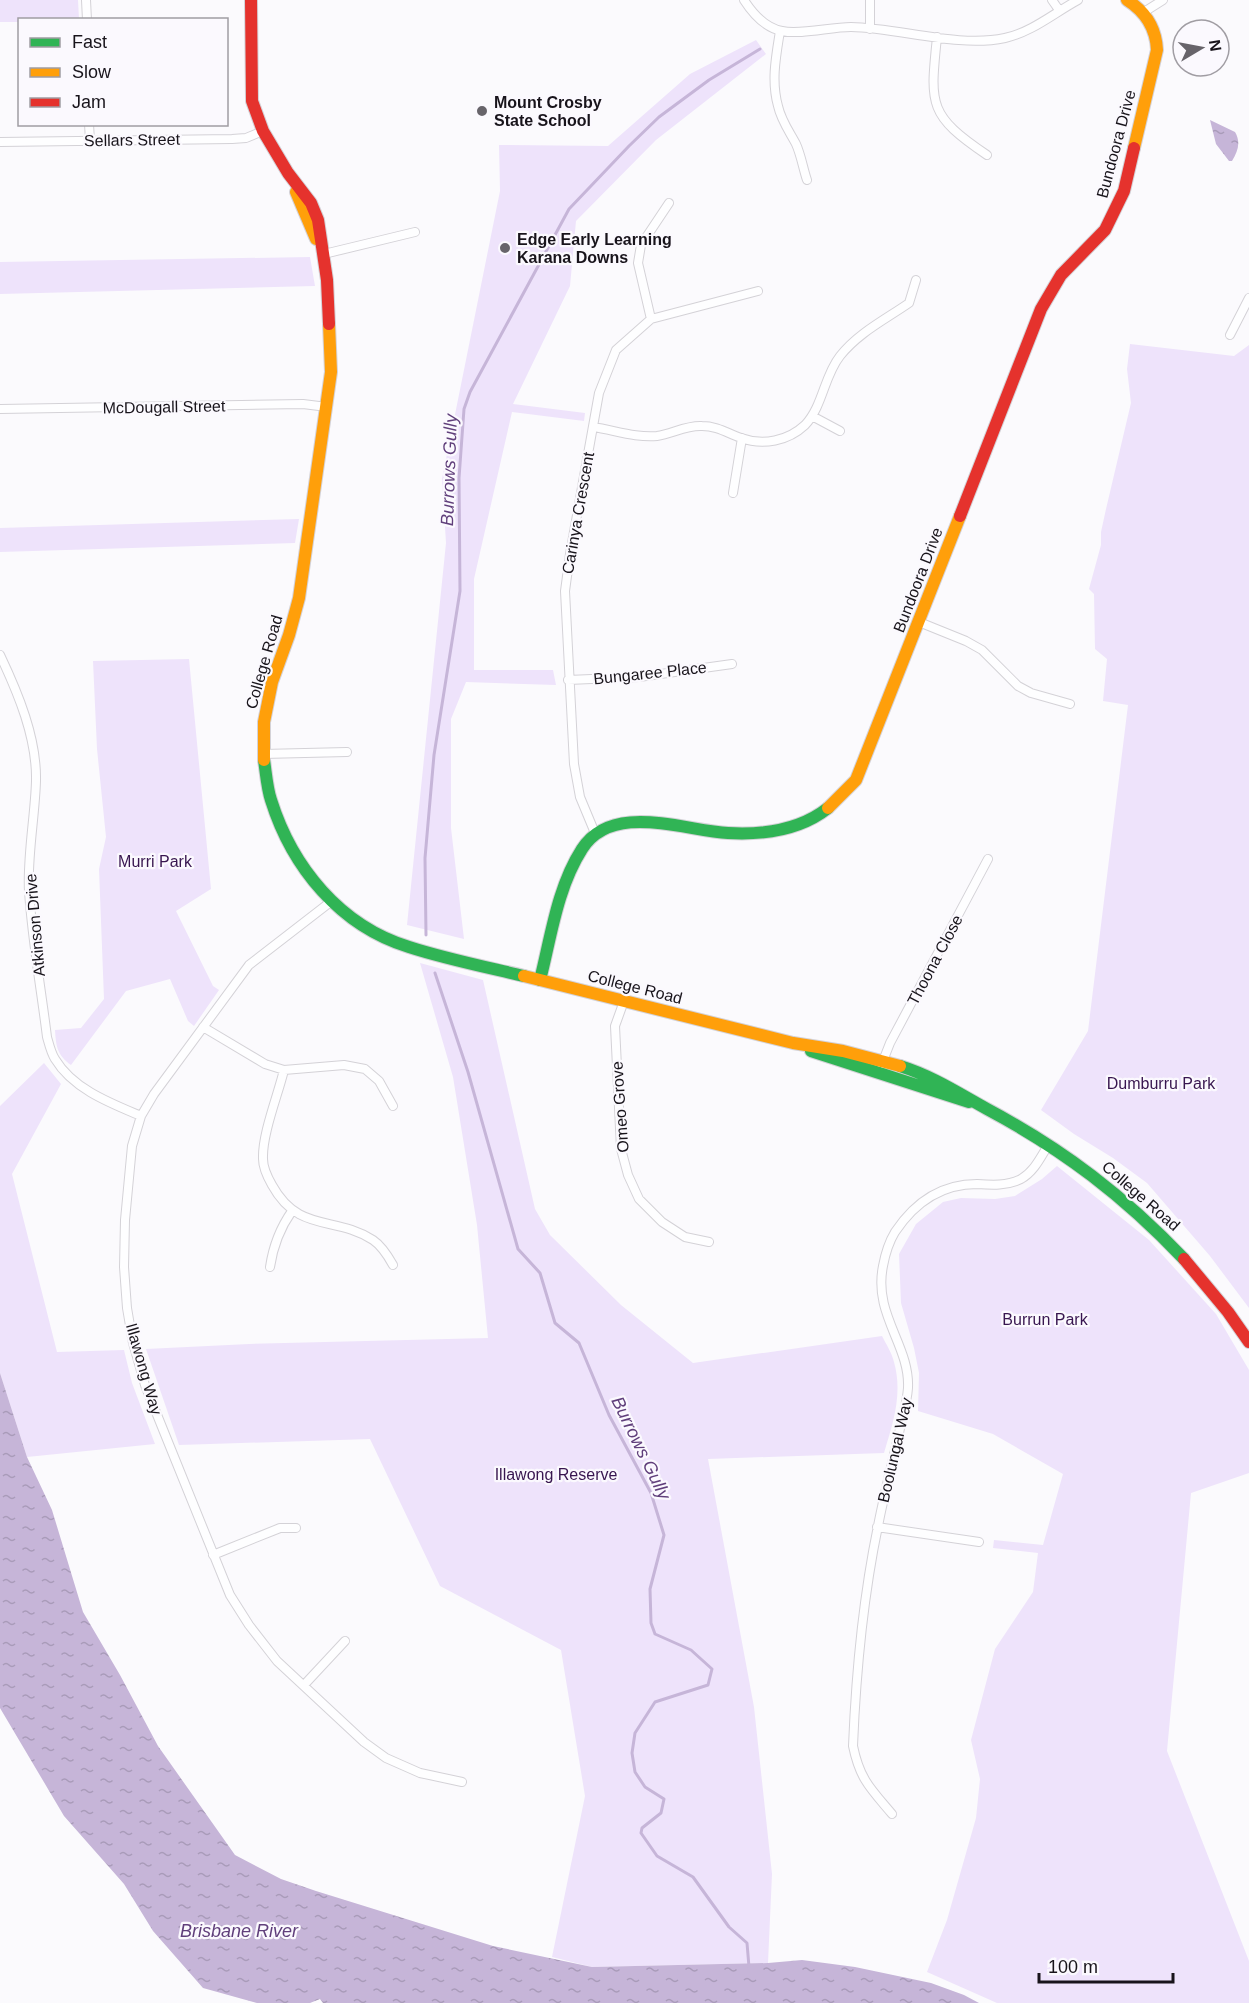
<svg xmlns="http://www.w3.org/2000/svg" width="1249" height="2003" font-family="Helvetica,sans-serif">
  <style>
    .park { fill: #eee3fb }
    .water { fill: url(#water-ripples) }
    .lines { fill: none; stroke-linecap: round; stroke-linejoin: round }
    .stream { stroke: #c6b5d8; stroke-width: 3 }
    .street-casing { stroke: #d4d2d7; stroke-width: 10 }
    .fast-casing { stroke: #d4d2d7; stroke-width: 14 }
    .slow-casing { stroke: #d4d2d7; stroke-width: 14 }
    .jam-casing { stroke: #d4d2d7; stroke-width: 14 }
    .street { stroke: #fefeff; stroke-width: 8 }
    .fast { stroke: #30b455; stroke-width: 12 }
    .slow { stroke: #ff9f0a; stroke-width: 12 }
    .jam { stroke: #e5322d; stroke-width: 12 }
    .poi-dot { fill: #67646a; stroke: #fbf9fe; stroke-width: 2 }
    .labels { text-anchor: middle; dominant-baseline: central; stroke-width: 4.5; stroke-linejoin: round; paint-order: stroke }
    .poi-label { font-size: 16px; font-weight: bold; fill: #18141b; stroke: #fbf9fe; text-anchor: start }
    .street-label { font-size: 16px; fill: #18141b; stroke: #fbf9fe }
    .park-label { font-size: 16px; fill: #381650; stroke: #fbf9fe }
    .water-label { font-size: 18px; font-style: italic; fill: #603f7b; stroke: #fbf9fe }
  </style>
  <defs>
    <pattern id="water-ripples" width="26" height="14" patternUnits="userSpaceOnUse" patternTransform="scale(1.5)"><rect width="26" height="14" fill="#c6b5d8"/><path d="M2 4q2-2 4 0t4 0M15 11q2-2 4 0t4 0" fill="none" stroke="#a99bb9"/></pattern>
  </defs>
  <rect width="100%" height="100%" fill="#fbfafd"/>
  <path class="park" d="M0,0H78L79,19L20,20L19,22H0Z
    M756,40L766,54L656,140L576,221L570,286L513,404L585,413L584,421L512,412L474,579V670H553L556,685L466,682L451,719V828L464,939L407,925L446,543L442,479L500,191L499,145L608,146L690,74Z
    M310,257L315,286L0,294V262Z
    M1130,344L1234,356L1249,345V1308L1210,1256L1147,1183L1113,1158L1074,1134L1041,1110L1088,1031L1128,705L1103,701L1107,659L1095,649L1094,594L1089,589L1101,545V532L1106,509L1131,403L1127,369Z
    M299,519L295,543L0,552V528Z
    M189,659L211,889L176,911L213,986L219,990L194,1026L188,1021L170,979L126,991L71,1065C57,1055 56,1046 55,1030L81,1028L104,999L99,869L106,837L97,749L93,661Z
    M420,963L483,980L535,1209L550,1235L621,1305L693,1363L882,1336C886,1344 892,1353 894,1362C903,1394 893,1423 884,1453L708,1459L754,1707L772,1874L768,1963L592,1967L552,1957L585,1796L561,1650L440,1586L370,1439L179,1445L146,1349L249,1344L488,1338L477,1225L453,1077Z
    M44,1063L61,1084L12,1174L57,1352L124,1350L132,1383L155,1444L27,1457L0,1373V1106Z
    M1057,1166L1149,1240L1216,1314L1249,1370V1473L1191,1493L1167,1751L1249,1961V2003H997L927,1972L947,1920L976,1818L980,1779L971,1740L995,1649L1033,1592L1038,1553L993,1548L994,1540L1043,1545L1063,1474L993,1434L918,1411L919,1373L914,1348L901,1303L899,1254L916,1224L943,1202L961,1198L995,1199L1015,1196L1042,1179Z"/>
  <path class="water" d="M1210,120L1235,132C1241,142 1238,151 1232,161H1229L1216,144Z
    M0,1373L27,1457L52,1510L83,1612L120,1675L158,1746L235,1855L281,1879L316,1891L493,1946L592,1967L768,1963L802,1960L855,1967L931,1983L964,1995L979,2003H323L320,1999L310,2003H257L203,1988L153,1931L124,1884L64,1816L0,1708Z"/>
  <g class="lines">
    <path class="stream" d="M426,935L425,858L434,755L460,591L459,478L464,409L470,392L569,209L629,146L659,117L709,80L760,49
      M435,973L468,1072L518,1249L540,1273L555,1323L579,1343L609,1415L651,1493L664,1535L650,1589L651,1623L655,1634L691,1650L712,1669L708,1685L655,1702L635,1733L632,1753L635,1772L645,1787L664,1799L661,1813L642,1828L641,1833L657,1856L693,1877L729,1927L747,1943L749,1967"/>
    <defs>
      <path id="street" d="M86,0L87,20
        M744,0C753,14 766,28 782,31C801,35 830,27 851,27C900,28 958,48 1005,38C1032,32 1054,13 1078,0
        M1052,0L1059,10
        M1144,12L1163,0
        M870,29V0
        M780,31C776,56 771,81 778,106C781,120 789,131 796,144C801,155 803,168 807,180
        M937,37C930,105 928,115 987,155
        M89,124L90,141
        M0,142L232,139L246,138L263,131
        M324,254L415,232
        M651,319L638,263L641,245L669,203
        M1230,335L1249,298
        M0,409L303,404L327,407
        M812,416L840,431
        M593,427C614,430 636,438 657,436C672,434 686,425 702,426C717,426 727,433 741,438C763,446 788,441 805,425C823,406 824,376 840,356C858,333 886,319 909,303L916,280
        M733,493L742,438
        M919,622L966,641L982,650L1018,686L1031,693L1070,704
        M0,655C18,693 37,738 36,781C35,816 27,857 29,891C32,939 41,988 47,1037C49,1044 51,1053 55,1059C73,1089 110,1103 141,1116
        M568,680L639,677L732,664
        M263,754L347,752
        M595,833L580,797L574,764L565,591L570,554L599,393L616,350L651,319L758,291
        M333,900L249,965L154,1094L141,1116L132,1146L125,1220L124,1267L127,1308L133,1343L145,1385L230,1595L249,1625L277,1661L364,1742L386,1758L420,1773L462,1782
        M624,1001L615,1026L621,1149L628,1175L639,1199L662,1222L685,1237L709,1242
        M203,1027L265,1064L284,1070L344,1065L365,1069L379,1081L393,1106
        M881,1066L890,1043L988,859
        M284,1070C278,1095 262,1134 263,1159C263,1168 268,1178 272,1185C299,1234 335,1215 373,1240C382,1246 388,1256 393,1265
        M270,1267C273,1247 280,1228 292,1211
        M877,1527L979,1542
        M213,1555L280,1528H296
        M304,1685L345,1641
        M892,1814C871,1789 860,1780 853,1746C856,1672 863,1598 878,1526C884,1495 892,1464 899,1433C902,1418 907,1403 908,1388C910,1345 873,1315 883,1266C885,1255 889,1242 895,1232C915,1202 941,1184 977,1184C992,1185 1007,1186 1021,1179C1035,1171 1041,1156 1049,1144"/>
      <path id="fast" d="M264,760C266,773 267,788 271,800C292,867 340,926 409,947C446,959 486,967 524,976
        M540,980C551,937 557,888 582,849C612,802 682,830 728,833C763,835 799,831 828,808
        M811,1051L969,1102
        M900,1066C932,1076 958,1093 987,1109C1064,1150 1124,1196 1184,1259"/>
      <path id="slow" d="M1127,0C1146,12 1156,28 1157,50L1134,148
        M296,192L316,239
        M264,760V722L272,682L289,635L299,598L331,372L329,324
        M828,808L856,780L960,516
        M524,976L793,1043L843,1051L900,1066"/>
      <path id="jam" d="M251,0L252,101L263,131L288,173L311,203L318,220L327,280L329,324
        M960,516L1041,309L1061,275L1105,230L1124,191L1134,148
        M1184,1259L1228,1312L1249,1342"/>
    </defs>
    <use href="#street" class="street-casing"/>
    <use href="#fast" class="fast-casing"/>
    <use href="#slow" class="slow-casing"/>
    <use href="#jam" class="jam-casing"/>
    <use href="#street" class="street"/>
    <use href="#fast" class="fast"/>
    <use href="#slow" class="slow"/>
    <use href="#jam" class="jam"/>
  </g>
  <g class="poi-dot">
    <circle cx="482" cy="111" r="6"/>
    <circle cx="505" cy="248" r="6"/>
  </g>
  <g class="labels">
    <g class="poi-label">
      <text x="494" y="102">Mount Crosby<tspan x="494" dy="18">State School</tspan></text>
      <text x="517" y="239">Edge Early Learning<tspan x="517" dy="18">Karana Downs</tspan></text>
    </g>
    <g class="street-label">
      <text transform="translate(132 140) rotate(-1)">Sellars Street</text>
      <text transform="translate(1116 144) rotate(-75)">Bundoora Drive</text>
      <text transform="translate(164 407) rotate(-1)">McDougall Street</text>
      <text transform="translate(578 513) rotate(-80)">Carinya Crescent</text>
      <text transform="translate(918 580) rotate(-69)">Bundoora Drive</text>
      <text transform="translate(264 662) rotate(-74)">College Road</text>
      <text transform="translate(650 673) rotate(-6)">Bungaree Place</text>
      <text transform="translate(35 925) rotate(-95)">Atkinson Drive</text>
      <text transform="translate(935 960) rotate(-62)">Thoona Close</text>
      <text transform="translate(635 987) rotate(14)">College Road</text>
      <text transform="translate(620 1107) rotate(-94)">Omeo Grove</text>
      <text transform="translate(1141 1196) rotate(41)">College Road</text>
      <text transform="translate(144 1369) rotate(74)">Illawong Way</text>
      <text transform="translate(895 1450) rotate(-77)">Boolungal Way</text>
    </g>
    <g class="park-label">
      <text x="155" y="861">Murri Park</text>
      <text x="1161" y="1083">Dumburru Park</text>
      <text x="1045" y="1319">Burrun Park</text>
      <text x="556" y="1474">Illawong Reserve</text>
    </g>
    <g class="water-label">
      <text transform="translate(449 470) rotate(-88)">Burrows Gully</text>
      <text transform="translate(641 1448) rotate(64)">Burrows Gully</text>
      <text x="239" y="1931">Brisbane River</text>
    </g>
  </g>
  <rect x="18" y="18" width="210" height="108" fill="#fbf9fe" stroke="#a09da3" stroke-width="1.5"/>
  <rect x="30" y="38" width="30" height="9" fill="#30b455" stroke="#a09da3" stroke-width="1.5"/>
  <text x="72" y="48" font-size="18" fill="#18141b">Fast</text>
  <rect x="30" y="68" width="30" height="9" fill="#ff9f0a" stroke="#a09da3" stroke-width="1.5"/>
  <text x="72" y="78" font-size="18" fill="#18141b">Slow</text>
  <rect x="30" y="98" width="30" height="9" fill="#e5322d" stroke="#a09da3" stroke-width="1.5"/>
  <text x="72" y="108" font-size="18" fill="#18141b">Jam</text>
  <g transform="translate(1201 48) rotate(80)"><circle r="28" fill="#fbf9fe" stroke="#a09da3" stroke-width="1.5"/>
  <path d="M0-4.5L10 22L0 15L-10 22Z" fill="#67646a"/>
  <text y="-9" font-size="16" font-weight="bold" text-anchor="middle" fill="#18141b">N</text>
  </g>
  <path d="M1039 1973v9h134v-9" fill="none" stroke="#18141b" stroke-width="3"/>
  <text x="1048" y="1973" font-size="18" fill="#18141b" stroke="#fbf9fe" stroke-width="4.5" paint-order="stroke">100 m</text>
</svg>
